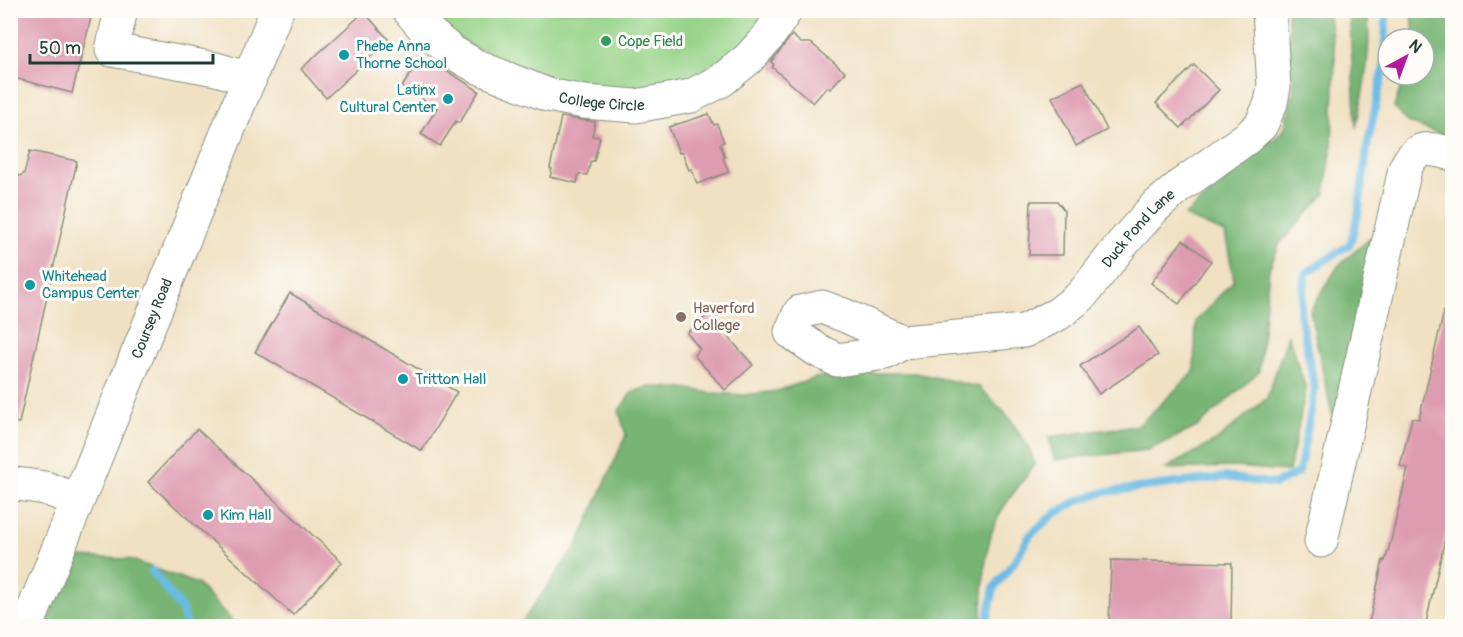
<svg xmlns="http://www.w3.org/2000/svg" width="1463" height="637" font-family="Pangolin,sans-serif">
  <style>
    .green { fill: #96d388; stroke: #5a885e; stroke-width: 1.5 }
    .forest { fill: #78b574; stroke: #4c7954; stroke-width: 1.5 }
    .lines { fill: none; stroke-linecap: round; stroke-linejoin: round }
    .stream { stroke: #6abbe5; stroke-width: 8 }
    .building { fill: #de9cb1 }
    .minor-casing { stroke: #888f7c; stroke-width: 35 }
    .minor { stroke: #fff; stroke-width: 33 }
    .leisure-dot { fill: #2e9e5b; stroke: #fdfcf7; stroke-width: 2 }
    .culture-dot { fill: #0f9aa8; stroke: #fdfcf7; stroke-width: 2 }
    .education-dot { fill: #8d6e63; stroke: #fdfcf7; stroke-width: 2 }
    .labels { text-anchor: middle; dominant-baseline: central; stroke-width: 6; stroke-linejoin: round; paint-order: stroke }
    .leisure-label { font-size: 15px; fill: #27864d; stroke: #fdfcf7; text-anchor: start }
    .culture-label { font-size: 15px; fill: #0d838f; stroke: #fdfcf7; text-anchor: start }
    .street-label { font-size: 15px; fill: #1f3d34; stroke: #fdfcf7 }
    .education-label { font-size: 15px; fill: #785e54; stroke: #fdfcf7; text-anchor: start }
  </style>
  <rect width="100%" height="100%" fill="#fdfcf7"/>
  <filter id="ink" filterUnits="userSpaceOnUse"><feTurbulence type="fractalNoise" baseFrequency=".0167" numOctaves="2"/><feDisplacementMap in="SourceGraphic" scale="12" xChannelSelector="R" yChannelSelector="G"/><feConvolveMatrix kernelMatrix="1 2 1 2 8 2 1 2 1" color-interpolation-filters="sRGB"/></filter>
  <filter id="wash" filterUnits="userSpaceOnUse"><feTurbulence type="fractalNoise" baseFrequency=".008" numOctaves="4" result="noise"/><feDisplacementMap in="SourceGraphic" scale="24" xChannelSelector="R" yChannelSelector="G"/><feGaussianBlur stdDeviation="1.35" result="paint"/><feColorMatrix in="noise" values="0 0 0 0 0 0 0 0 0 0 0 0 0 0 0 0 0 1.4 0 .05"/><feComposite in="paint" operator="in"/></filter>
  <g filter="url(#wash)">
    <rect width="100%" height="100%" fill="#f0e1c3"/>
    <path class="green" d="M425,11H775L731,59L686,86L623,96L551,82L490,58L439,25Z"/>
    <path class="forest" d="M1287,11H1328L1335,56L1332,145L1325,194L1280,243L1269,269L1259,372L1197,427L1148,450L1054,460L1049,437L1139,425L1194,372L1196,321L1234,280L1225,233L1184,216L1284,130L1294,87Z
      M1349,11H1367C1373,49 1363,90 1356,128Z
      M1412,11H1452V139L1407,122L1394,107L1405,75H1424V39H1414Z
      M1375,234L1334,424L1310,311L1338,266Z
      M1288,335L1306,389L1289,471L1234,467L1165,469L1217,440L1267,398Z
      M850,373H916L979,387L1008,416L1028,446L1035,463C1024,482 1008,497 998,517C982,550 984,590 981,626H519L578,544L626,435L619,411L631,393L647,387L684,388L711,393L745,395L777,391L815,378Z
      M77,557L129,559L197,584L237,626H45Z"/>
    <g class="lines">
      <path class="stream" d="M152,571L183,611L186,626
        M986,626L994,588L1015,561L1030,535L1054,514L1079,500L1105,492L1225,477L1275,484L1299,472L1315,390L1300,313L1306,273L1350,244L1358,215L1368,142L1385,62L1386,10"/>
    </g>
    <g id="blocks">
      <path class="building" d="M10,10H93L72,93L10,77Z
        M364,12L389,40L326,98L301,69Z
        M792,35L801,43H811L845,72L830,89L827,87L813,103L772,67L774,65L771,62Z
        M421,57L430,63L431,61L479,91L459,123L456,121L440,146L421,134L437,108L402,87Z
        M1194,65L1219,90L1181,128L1156,103Z
        M1083,82L1107,130L1076,146L1052,97Z
        M709,114L714,125L717,124L724,142L720,144L725,157L723,158L729,172L697,184L692,169L689,170L682,152L679,153L669,127Z
        M561,117L595,122L592,136L600,137L594,161H591L587,175L579,174L577,183L550,177L552,169L550,168Z
        M30,151L77,161L19,423L10,422V180L24,174Z
        M1031,201H1057L1064,210L1063,255H1029Z
        M1183,240L1211,261L1179,304L1151,283Z
        M290,293L457,392L422,451L255,352Z
        M1444,311L1452,312V508L1425,627H1368L1383,560L1385,561L1391,541L1408,468L1400,466L1412,418L1419,419Z
        M711,312L725,328L723,331L753,365L725,390L694,355L700,349L687,333Z
        M1139,327L1158,355L1099,394L1080,366Z
        M197,429L342,562L293,615L148,482Z
        M1111,560L1232,563L1231,627H1109Z"/>
    </g>
  </g>
  <g filter="url(#ink)">
    <use href="#blocks" fill-opacity="0" stroke="#888f7c" stroke-width="1.5"/>
    <g class="lines">
      <defs>
        <g id="minor">
          <path d="M121,10L112,50L216,69L250,79"/>
          <path id="s1" d="M409,10L425,29L452,52L478,67L548,95L584,102L636,106L691,96L722,80L748,59L768,37L786,10"/>
          <path id="s2" d="M903,342L846,316L822,307L800,312L791,332L817,350L837,360L885,353L903,342L1024,331L1058,314L1081,296L1123,243L1154,208L1180,186L1248,137L1261,125L1271,103L1274,87L1269,10"/>
          <path d="M10,483L45,488L77,500"/>
          <path d="M1321,541L1405,169C1416,144 1429,148 1452,154"/>
          <path id="s3" d="M27,626L277,10"/>
        </g>
      </defs>
      <use href="#minor" class="minor-casing"/>
      <use href="#minor" class="minor"/>
    </g>
  </g>
  <circle class="leisure-dot" cx="606" cy="41" r="6"/>
  <g class="culture-dot">
    <circle cx="344" cy="55" r="6"/>
    <circle cx="448" cy="99" r="6"/>
    <circle cx="30" cy="285" r="6"/>
    <circle cx="403" cy="379" r="6"/>
    <circle cx="208" cy="515" r="6"/>
  </g>
  <circle class="education-dot" cx="681" cy="317" r="6"/>
  <g class="labels">
    <g class="leisure-label">
      <text x="618" y="41">Cope Field</text>
    </g>
    <g class="culture-label">
      <text x="356" y="46">Phebe Anna<tspan x="356" dy="17">Thorne School</tspan></text>
      <text x="436" y="90" text-anchor="end">Latinx<tspan x="436" dy="17">Cultural Center</tspan></text>
      <text x="42" y="276">Whitehead<tspan x="42" dy="17">Campus Center</tspan></text>
      <text x="415" y="379">Tritton Hall</text>
      <text x="220" y="515">Kim Hall</text>
    </g>
    <g class="street-label">
      <text stroke="none"><textPath href="#s1" startOffset="220">College Circle</textPath></text>
      <text stroke="none"><textPath href="#s2" startOffset="534">Duck Pond Lane</textPath></text>
      <text stroke="none"><textPath href="#s3" startOffset="332">Coursey Road</textPath></text>
    </g>
    <g class="education-label">
      <text x="693" y="308">Haverford<tspan x="693" dy="17">College</tspan></text>
    </g>
  </g>
  <rect width="1463" height="637" fill="none" stroke="#fdfcf7" stroke-width="36"/>
  <g transform="translate(1406 57) rotate(41)"><circle r="28" fill="#fdfcf7" stroke="#a4b0a9" stroke-width="1.5"/>
  <path d="M0-4.5L10 22L0 15L-10 22Z" fill="#b5179e"/>
  <text y="-9" font-size="16" font-weight="bold" text-anchor="middle" fill="#1f3d34">N</text>
  </g>
  <path d="M30 54v9h183v-9" fill="none" stroke="#1f3d34" stroke-width="3"/>
  <text x="39" y="54" font-size="18" fill="#1f3d34" stroke="#fdfcf7" stroke-width="4.5" paint-order="stroke">50 m</text>
</svg>
